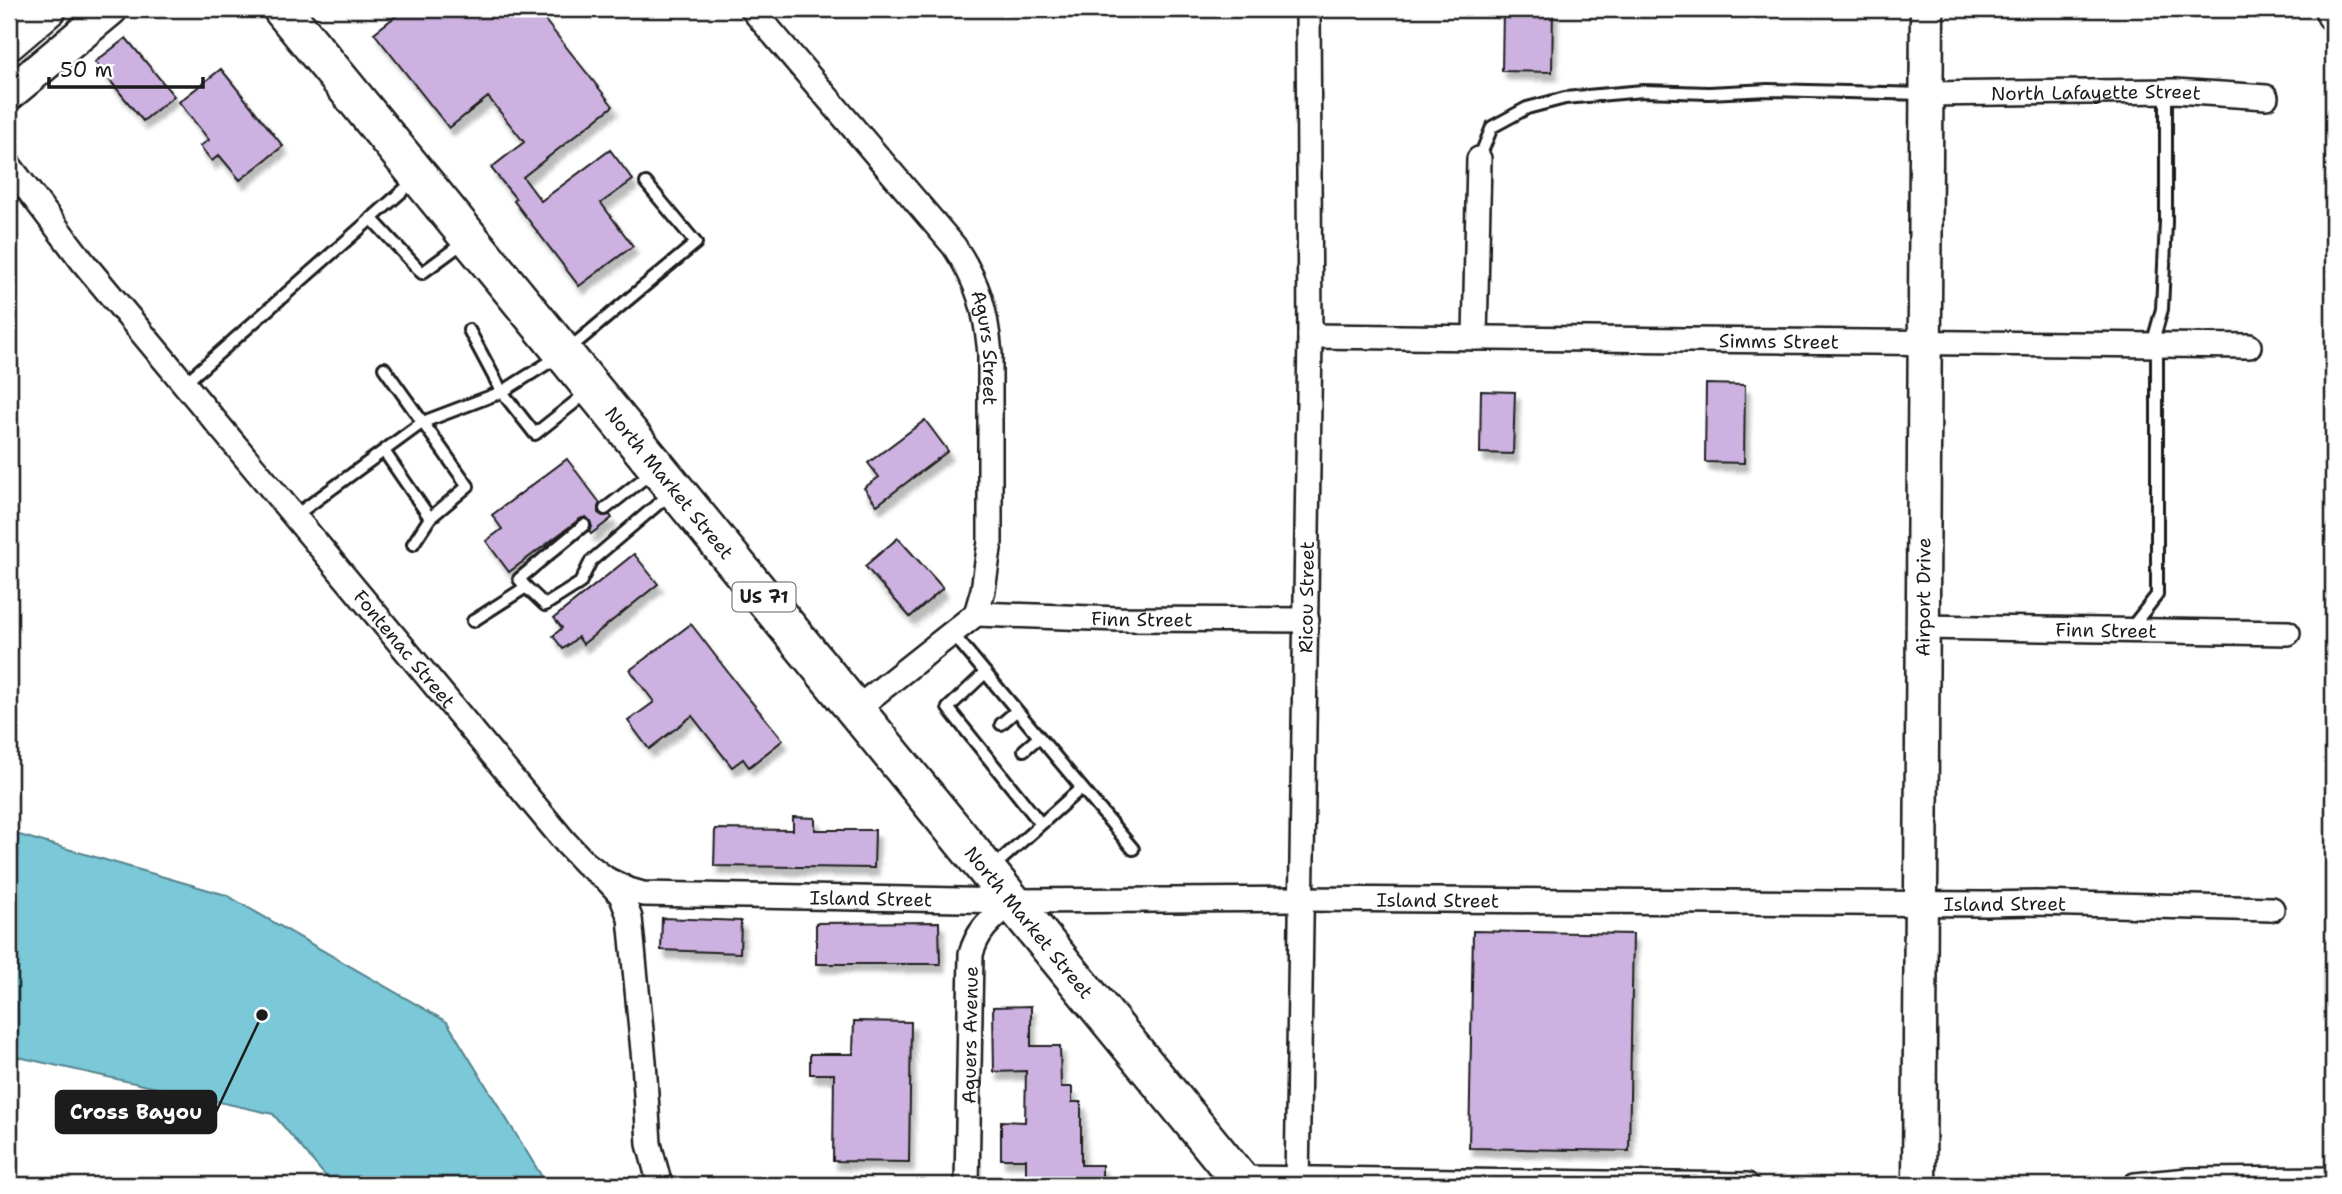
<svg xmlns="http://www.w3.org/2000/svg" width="2342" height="1194" font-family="'Shantell Sans',sans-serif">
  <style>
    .water { fill: #7ac8d8; stroke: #54838d; stroke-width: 2 }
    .building { fill: #cdb2e1; stroke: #1c1c1c; stroke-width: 2; filter: url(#shadow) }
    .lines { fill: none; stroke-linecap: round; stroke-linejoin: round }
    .lane-casing { stroke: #1c1c1c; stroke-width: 16 }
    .street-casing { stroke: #1c1c1c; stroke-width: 28 }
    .secondary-casing { stroke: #1c1c1c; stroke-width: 37 }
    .primary-casing { stroke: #1c1c1c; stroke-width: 42 }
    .lane { stroke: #fff; stroke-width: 10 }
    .street { stroke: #fff; stroke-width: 23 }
    .secondary { stroke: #fff; stroke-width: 32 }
    .primary { stroke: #fff; stroke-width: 37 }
    .labels { text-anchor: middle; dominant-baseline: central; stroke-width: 5; stroke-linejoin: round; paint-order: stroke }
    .shield { fill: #fff; stroke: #606060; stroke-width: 2 }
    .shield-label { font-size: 18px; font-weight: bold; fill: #1c1c1c }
    .street-label { font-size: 19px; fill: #1c1c1c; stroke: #fff }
    .leader { fill: none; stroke: #1c1c1c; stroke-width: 2.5 }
    .callout-dot { fill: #1c1c1c; stroke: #fff; stroke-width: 2.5 }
    .callout { fill: #1c1c1c; stroke: #1c1c1c; stroke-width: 2.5 }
    .callout-label { font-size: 21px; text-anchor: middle; font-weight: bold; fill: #fff }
  </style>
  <defs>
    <filter id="shadow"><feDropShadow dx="4.5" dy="8" stdDeviation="2" flood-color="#0004"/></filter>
  </defs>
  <rect width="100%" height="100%" fill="#fff"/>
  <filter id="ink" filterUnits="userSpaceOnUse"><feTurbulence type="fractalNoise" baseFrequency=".0143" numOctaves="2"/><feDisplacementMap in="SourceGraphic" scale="14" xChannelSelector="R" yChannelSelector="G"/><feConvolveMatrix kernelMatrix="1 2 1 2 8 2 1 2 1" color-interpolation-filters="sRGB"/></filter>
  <g filter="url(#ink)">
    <path class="water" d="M9,832L226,895L447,1022L547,1185H333L273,1114L9,1055Z"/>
    <path class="building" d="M405,9H536L613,106L523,177L541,201L610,150L633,180L601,203L633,246L579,286L514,201L516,199L491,168L524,142L488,97L449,128L374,33Z
      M1503,9H1553L1552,72L1502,71Z
      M126,38L174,96L143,121L95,62Z
      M221,69L283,146L240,180L219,155L212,161L200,146L209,140L179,102Z
      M1706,384L1745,385L1744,463L1705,462Z
      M1481,391L1515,392L1513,454L1480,453Z
      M925,420L948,451L877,505L864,488L879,477L868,463Z
      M567,459L600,503L598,507V513L603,516L610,515L612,518L591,534L589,531L592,527L590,521L586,517L580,519L509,572L486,541L502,529L492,515Z
      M898,538L943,588L910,617L865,566Z
      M634,554L658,584L583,644L578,637L563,649L553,636L562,628L554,618Z
      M691,624L740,688L783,740L749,767L743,759L732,767L692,716L649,749L628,721L654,702L630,670Z
      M793,817L815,818V830H875L874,868L714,866L715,829L793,830Z
      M662,918L741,921L740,953L661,950Z
      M939,922L940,964H816V923Z
      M1473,931L1633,934L1629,1151L1469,1148Z
      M1031,1006V1046H1060L1061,1087H1072V1102H1081V1165H1102V1185H1026V1159H1001V1121L1025,1122L1026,1071L994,1072L993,1007Z
      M854,1021L911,1022L909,1162L833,1161L834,1074H810V1054H853Z"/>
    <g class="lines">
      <defs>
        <path id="lane" d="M1479,159L1492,127L1527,108L1565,98L1643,91L1709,93L1768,90L1924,94
          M371,218L422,273L464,242
          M469,330L502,392L535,434L589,391
          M2152,345L2162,309L2166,222V91
          M384,368L468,486L430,518L384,451
          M185,383L415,180
          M605,509L652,472
          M296,515L423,422L502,392L564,353L696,243L646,183
          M413,544L430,518
          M526,587L519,579L584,525
          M473,621L526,587L545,605L580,583L591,561L671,493
          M2131,628L2157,595V346
          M952,633L1133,849
          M985,673L948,708L1041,824
          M1001,724L1016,711
          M1024,750L1038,738
          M991,869L1080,789"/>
        <g id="street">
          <path id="s1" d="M752,9L954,246C979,283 986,311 990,354V542L983,590L976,614L856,709"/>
          <path id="s2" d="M1926,94L2175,91L2266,97"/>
          <path id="s3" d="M9,165L83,262L566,843L585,863L606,879L621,895L630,918L644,1061L649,1144L660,1185"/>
          <path id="s4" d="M1310,336L2249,346"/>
          <path d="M1475,338L1479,159"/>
          <path id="s5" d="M976,614L1120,619L1307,620"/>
          <path id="s6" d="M1922,627L2288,633"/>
          <path id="s7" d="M606,879L629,890L643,894L1012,901L1302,899L1986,904L2035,903L2272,909"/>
          <path d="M1239,1178L1747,1185"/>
          <path id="s8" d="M967,1185L971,954C979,927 992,920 1012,901"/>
          <path id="s9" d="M1297,1185L1310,336L1308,9"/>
          <path d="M2135,1185L2189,1180L2333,1179"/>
        </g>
        <g id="secondary">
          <path d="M2331,9L2333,14"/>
          <path d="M9,44L50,9"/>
          <path d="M9,94L111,9"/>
          <path id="s10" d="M1919,1185L1927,9"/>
        </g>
        <g id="primary">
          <path id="s11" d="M282,9L1244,1185"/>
        </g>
      </defs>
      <use href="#lane" class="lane-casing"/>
      <use href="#street" class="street-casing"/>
      <use href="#secondary" class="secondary-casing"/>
      <use href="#primary" class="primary-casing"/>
      <use href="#lane" class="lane"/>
      <use href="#street" class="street"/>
      <use href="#secondary" class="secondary"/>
      <use href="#primary" class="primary"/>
    </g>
  </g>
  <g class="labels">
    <rect class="shield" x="732.5" y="582.5" width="63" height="29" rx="5"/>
    <g class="shield-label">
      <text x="764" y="597">US 71</text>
    </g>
    <g class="street-label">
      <text stroke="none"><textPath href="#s2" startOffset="170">North Lafayette Street</textPath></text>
      <text stroke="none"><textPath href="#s4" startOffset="469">Simms Street</textPath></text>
      <text stroke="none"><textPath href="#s1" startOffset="420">Agurs Street</textPath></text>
      <text stroke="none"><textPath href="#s11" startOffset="612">North Market Street</textPath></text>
      <text stroke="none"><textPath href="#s9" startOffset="588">Ricou Street</textPath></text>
      <text stroke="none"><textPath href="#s10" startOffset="588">Airport Drive</textPath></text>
      <text stroke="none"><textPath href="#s5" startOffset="166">Finn Street</textPath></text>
      <text stroke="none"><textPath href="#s6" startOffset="184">Finn Street</textPath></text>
      <text stroke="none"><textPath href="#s3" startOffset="625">Fontenac Street</textPath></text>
      <text stroke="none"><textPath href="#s7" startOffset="268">Island Street</textPath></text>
      <text stroke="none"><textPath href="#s7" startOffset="835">Island Street</textPath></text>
      <text stroke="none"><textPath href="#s7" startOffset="1402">Island Street</textPath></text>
      <text stroke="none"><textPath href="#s11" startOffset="1180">North Market Street</textPath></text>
      <text stroke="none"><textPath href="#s8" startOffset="150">Aguers Avenue</textPath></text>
    </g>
  </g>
  <path class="leader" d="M262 1015L216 1112"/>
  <circle class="callout-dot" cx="262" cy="1015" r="7"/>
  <rect class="callout" x="56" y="1091" width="160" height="42" rx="7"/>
  <g class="callout-label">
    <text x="136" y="1119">Cross Bayou</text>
  </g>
  <rect width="2342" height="1194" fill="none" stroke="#fff" stroke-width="35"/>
  <rect x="18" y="18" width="2307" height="1159" fill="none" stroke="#1c1c1c" stroke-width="2.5" filter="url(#ink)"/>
  <path d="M49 77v10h154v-10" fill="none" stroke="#1c1c1c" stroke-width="3.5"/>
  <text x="60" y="77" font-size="21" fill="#1c1c1c" stroke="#ffffff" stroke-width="5" paint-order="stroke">50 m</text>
</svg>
